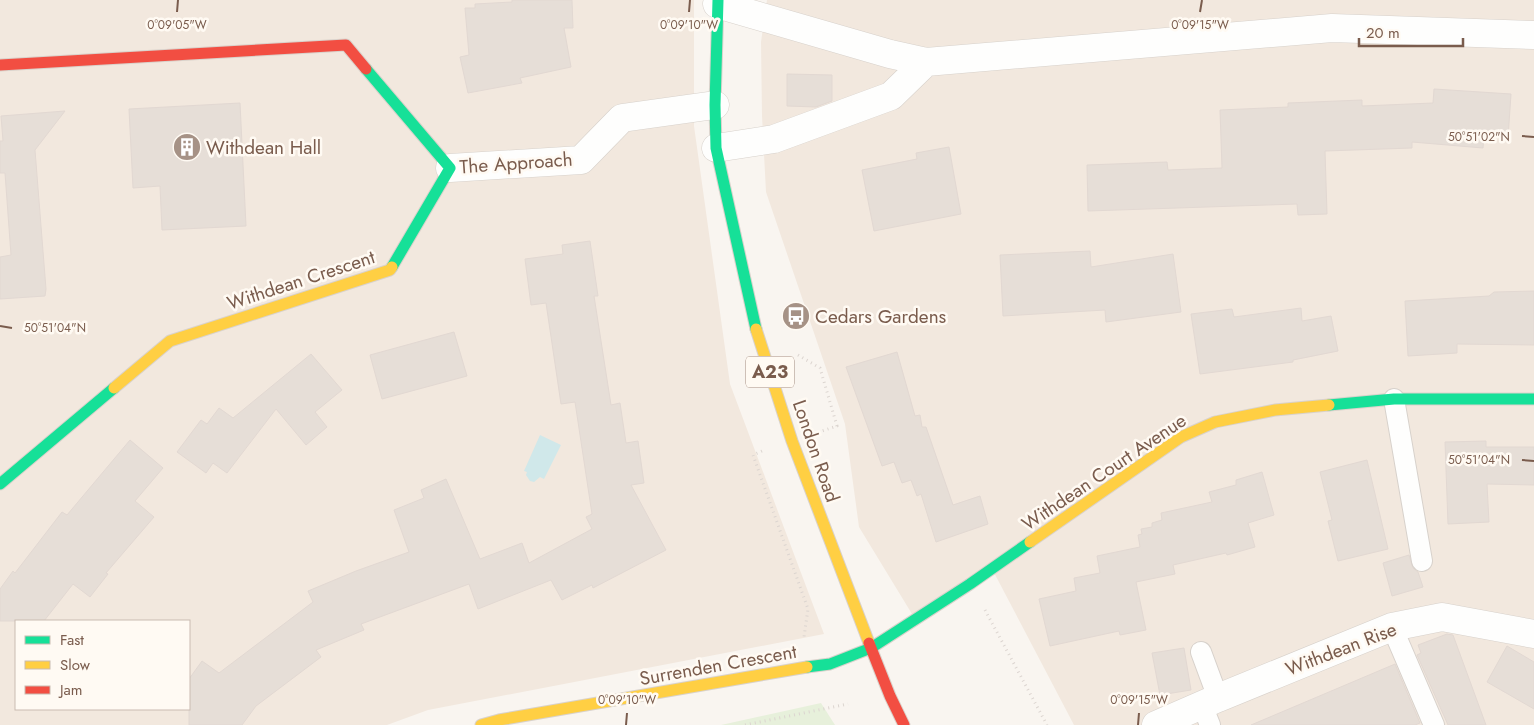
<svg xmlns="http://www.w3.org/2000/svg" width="1534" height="725" font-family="Jost,sans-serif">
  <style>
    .residential { fill: #f2e8de; fill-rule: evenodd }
    .green { fill: #e7f0db }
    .water { fill: #d0e8ea }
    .building { fill: #e6ded7; stroke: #e2d8d2 }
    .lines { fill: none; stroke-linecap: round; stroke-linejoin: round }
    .lane-casing { stroke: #d7d1cb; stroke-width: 22 }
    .street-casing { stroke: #d7d1cb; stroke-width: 29 }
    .fast-casing { stroke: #d9d2cb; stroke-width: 13 }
    .slow-casing { stroke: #d9d2cb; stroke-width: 13 }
    .jam-casing { stroke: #d9d2cb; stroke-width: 13 }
    .path { stroke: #dcd5d0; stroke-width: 3; stroke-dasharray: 1 4; stroke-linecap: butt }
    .lane { stroke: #fefefd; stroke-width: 20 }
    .street { stroke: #fefefd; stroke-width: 28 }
    .fast { stroke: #16e098; stroke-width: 11 }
    .slow { stroke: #ffcf43; stroke-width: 11 }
    .jam { stroke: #f24e42; stroke-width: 11 }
    .ticks { fill: none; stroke: #7a5c4d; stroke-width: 2 }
    .labels { text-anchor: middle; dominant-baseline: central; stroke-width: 5; stroke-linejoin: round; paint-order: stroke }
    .shield { fill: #fffaf3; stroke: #a28b7f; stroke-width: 1 }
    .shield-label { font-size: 18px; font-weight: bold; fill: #7a5c4d }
    .poi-label { font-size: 19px; fill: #7a5c4d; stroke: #fffaf3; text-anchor: start }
    .street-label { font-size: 19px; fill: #7a5c4d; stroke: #fffaf3 }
    .ticks-label { font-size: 12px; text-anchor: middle; fill: #7a5c4d; stroke: #fffaf3; stroke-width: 5; stroke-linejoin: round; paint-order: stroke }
  </style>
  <rect width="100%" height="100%" fill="#f9f5f0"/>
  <path class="residential" d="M0,0H694V126L730,384L824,634L428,710L387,725H0ZM16,621H189V709H16Z
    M767,0H1534V725H1074L990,565L912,614L859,527L845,424L766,192L762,116L761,42Z"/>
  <path class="green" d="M821,703L835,725H721Z"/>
  <path class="water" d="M540,435L561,445L544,479L540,477L534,482L530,481L526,475L527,472L524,471Z"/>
  <path class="building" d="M512,0H572L573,28H564L571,67L520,78L522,83L468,93L460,57L469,55L465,8H475V4L512,2Z
    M787,74L832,75V101L816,107L787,106Z
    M1434,89L1511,94L1508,138L1484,135L1483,148L1412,142V148L1325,151L1327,214L1298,215L1297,204L1088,211L1087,165L1167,162L1168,170L1222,168L1220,110L1288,107V103L1362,100V106L1433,103Z
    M240,103L246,226L162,230L160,186L133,188L129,109Z
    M65,111L35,150L46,289L45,296L0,299V257L11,255L5,173H0V141H3L1,116Z
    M949,147L961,214L874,231L862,170L917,159L916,153Z
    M590,241L598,296H594L611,405L620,403L626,443L638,441L644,483L631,485L666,550L593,588L592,585L562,600L551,580L478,609L469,584L361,624L364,630L316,650L321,657L256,706L242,725H189V679L202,661L219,673L313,602L308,591L356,571L409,552L394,510L424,498L421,490L446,479L480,559L522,543L529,563L592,529L586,517L592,514L575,402L561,404L546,303L531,305L525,259L563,254L562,245Z
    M1090,251L1091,267L1173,254L1181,312L1106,322L1105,310L1003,316L1000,255Z
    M1534,291V345L1457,344V353L1408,356L1405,301L1489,296L1494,292Z
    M1301,308L1302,321L1331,316L1338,351L1293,360V362L1200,374L1191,314L1232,309L1234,317Z
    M454,332L467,376L382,399L370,355Z
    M897,352L915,416L920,415L922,427H926L953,505L980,496L988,524L936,542L921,494L917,496L911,480L902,483L894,462L882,466L846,367Z
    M311,354L342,390L315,412L327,427L306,445L276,409L227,473L213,463L206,473L177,452L201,420L207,424L219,408L233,418Z
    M130,440L163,468L135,501L154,517L106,573L108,574L90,597L73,584L44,621H0V589L13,571L15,573L62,512L67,515Z
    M1486,441V447H1534V485L1487,484L1489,522L1448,524L1445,442Z
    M1367,460L1388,549L1338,561L1328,521L1332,520L1320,472Z
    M1262,472L1274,515L1248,523L1255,547L1227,555L1226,553L1173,565L1175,574L1136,582L1146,630L1120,635L1119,631L1050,646L1039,599L1076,591L1074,578L1100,573L1097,556L1140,547L1138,535L1142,534L1141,529L1152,527V523L1162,520L1161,513L1212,502L1209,492L1236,485V480Z
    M1409,555L1413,568L1418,572L1423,587L1392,596L1383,563Z
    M1447,634L1453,635L1486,725H1448L1417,655L1421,653L1418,645Z
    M1507,646L1534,662V709L1487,682Z
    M1184,648L1191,690L1160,695L1152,653Z
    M1395,664L1420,723L1415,725H1251Z"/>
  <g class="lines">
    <defs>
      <path id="lane" d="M1394,399L1422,561
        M1392,627L1434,725
        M1201,652L1218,698
        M1202,705L1210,725"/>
      <path id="street" d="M717,4L890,54L926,62L1332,28L1534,35
        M716,148L774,139L891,96L926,62
        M450,168L581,160L622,118L715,105
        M1156,725L1218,698L1392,627L1442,617L1534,634"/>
      <path id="fast" d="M718,0L715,105L716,148L756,329
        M366,69L450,168L392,267
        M1329,405L1394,399H1534
        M0,484L114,388
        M807,667L830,664L871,648L970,584L1030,542"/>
      <path id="slow" d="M756,329L792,441L869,643
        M114,388L170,341L390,270L392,267
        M1030,542L1181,437L1215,422L1275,410L1329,405
        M481,725L499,720L807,667"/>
      <path id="jam" d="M0,65L346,45L366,69
        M869,643L890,696L904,725"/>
    </defs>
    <use href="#lane" class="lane-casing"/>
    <use href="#street" class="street-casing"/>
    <use href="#fast" class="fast-casing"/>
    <use href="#slow" class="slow-casing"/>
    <use href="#jam" class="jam-casing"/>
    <path class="path" d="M798,355L820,368L837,426L822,431
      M762,451L753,455L808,609L804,637
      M985,610L1047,725
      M745,725L848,704"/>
    <use href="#lane" class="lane"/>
    <use href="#street" class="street"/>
    <use href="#fast" class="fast"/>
    <use href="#slow" class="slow"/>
    <use href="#jam" class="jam"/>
  </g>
  <path class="ticks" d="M177,12L178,0M689,12L690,0M1200,12L1202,0M1522,136L1534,137M0,326L12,328M1522,460L1534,461M626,725L627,713M1138,725L1139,713"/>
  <defs>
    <symbol id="building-disc" viewBox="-11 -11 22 22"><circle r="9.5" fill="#a69286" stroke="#fffaf3"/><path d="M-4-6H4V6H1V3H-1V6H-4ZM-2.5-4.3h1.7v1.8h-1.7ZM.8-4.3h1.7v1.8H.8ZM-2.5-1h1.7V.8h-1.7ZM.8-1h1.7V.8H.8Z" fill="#fff"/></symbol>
    <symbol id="bus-disc" viewBox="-11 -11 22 22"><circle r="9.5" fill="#a69286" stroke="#fffaf3"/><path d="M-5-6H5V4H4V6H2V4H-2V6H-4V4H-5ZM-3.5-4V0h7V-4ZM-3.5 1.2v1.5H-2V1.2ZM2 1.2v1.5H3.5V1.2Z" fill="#fff"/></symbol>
  </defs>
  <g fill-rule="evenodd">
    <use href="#building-disc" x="171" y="131" width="32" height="32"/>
    <use href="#bus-disc" x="780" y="300" width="32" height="32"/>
  </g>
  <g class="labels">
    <rect class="shield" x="746" y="356.5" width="48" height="31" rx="4"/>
    <g class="shield-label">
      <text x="770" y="372">A23</text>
    </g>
    <g class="poi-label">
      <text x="206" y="147">Withdean Hall</text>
      <text x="815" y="316">Cedars Gardens</text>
    </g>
    <g class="street-label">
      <text transform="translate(516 163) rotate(-4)">The Approach</text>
      <text transform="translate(301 280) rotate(-18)">Withdean Crescent</text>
      <text transform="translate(816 451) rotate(71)">London Road</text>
      <text transform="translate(1104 472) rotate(-34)">Withdean Court Avenue</text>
      <text transform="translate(1341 649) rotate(-21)">Withdean Rise</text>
      <text transform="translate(718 665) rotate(-10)">Surrenden Crescent</text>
    </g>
  </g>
  <g class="ticks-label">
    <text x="177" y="29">0°09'05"W</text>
    <text x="689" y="29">0°09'10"W</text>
    <text x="1200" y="29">0°09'15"W</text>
    <text x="1479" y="141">50°51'02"N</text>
    <text x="55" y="332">50°51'04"N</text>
    <text x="1479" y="464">50°51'04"N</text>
    <text x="627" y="704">0°09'10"W</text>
    <text x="1139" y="704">0°09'15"W</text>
  </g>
  <rect x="15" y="620" width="175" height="90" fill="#fffaf3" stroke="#cabbb1"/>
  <rect x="25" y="636" width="25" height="8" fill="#16e098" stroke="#cabbb1"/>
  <text x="60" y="645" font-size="15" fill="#7a5c4d">Fast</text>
  <rect x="25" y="661" width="25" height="8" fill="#ffcf43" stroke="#cabbb1"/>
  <text x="60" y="670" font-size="15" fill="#7a5c4d">Slow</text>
  <rect x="25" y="686" width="25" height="8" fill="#f24e42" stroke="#cabbb1"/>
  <text x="60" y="695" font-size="15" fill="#7a5c4d">Jam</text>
  <path d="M1359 38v8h104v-8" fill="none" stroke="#7a5c4d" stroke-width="2.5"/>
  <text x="1366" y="38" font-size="15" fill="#7a5c4d" stroke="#fffaf3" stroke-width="4" paint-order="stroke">20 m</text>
</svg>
